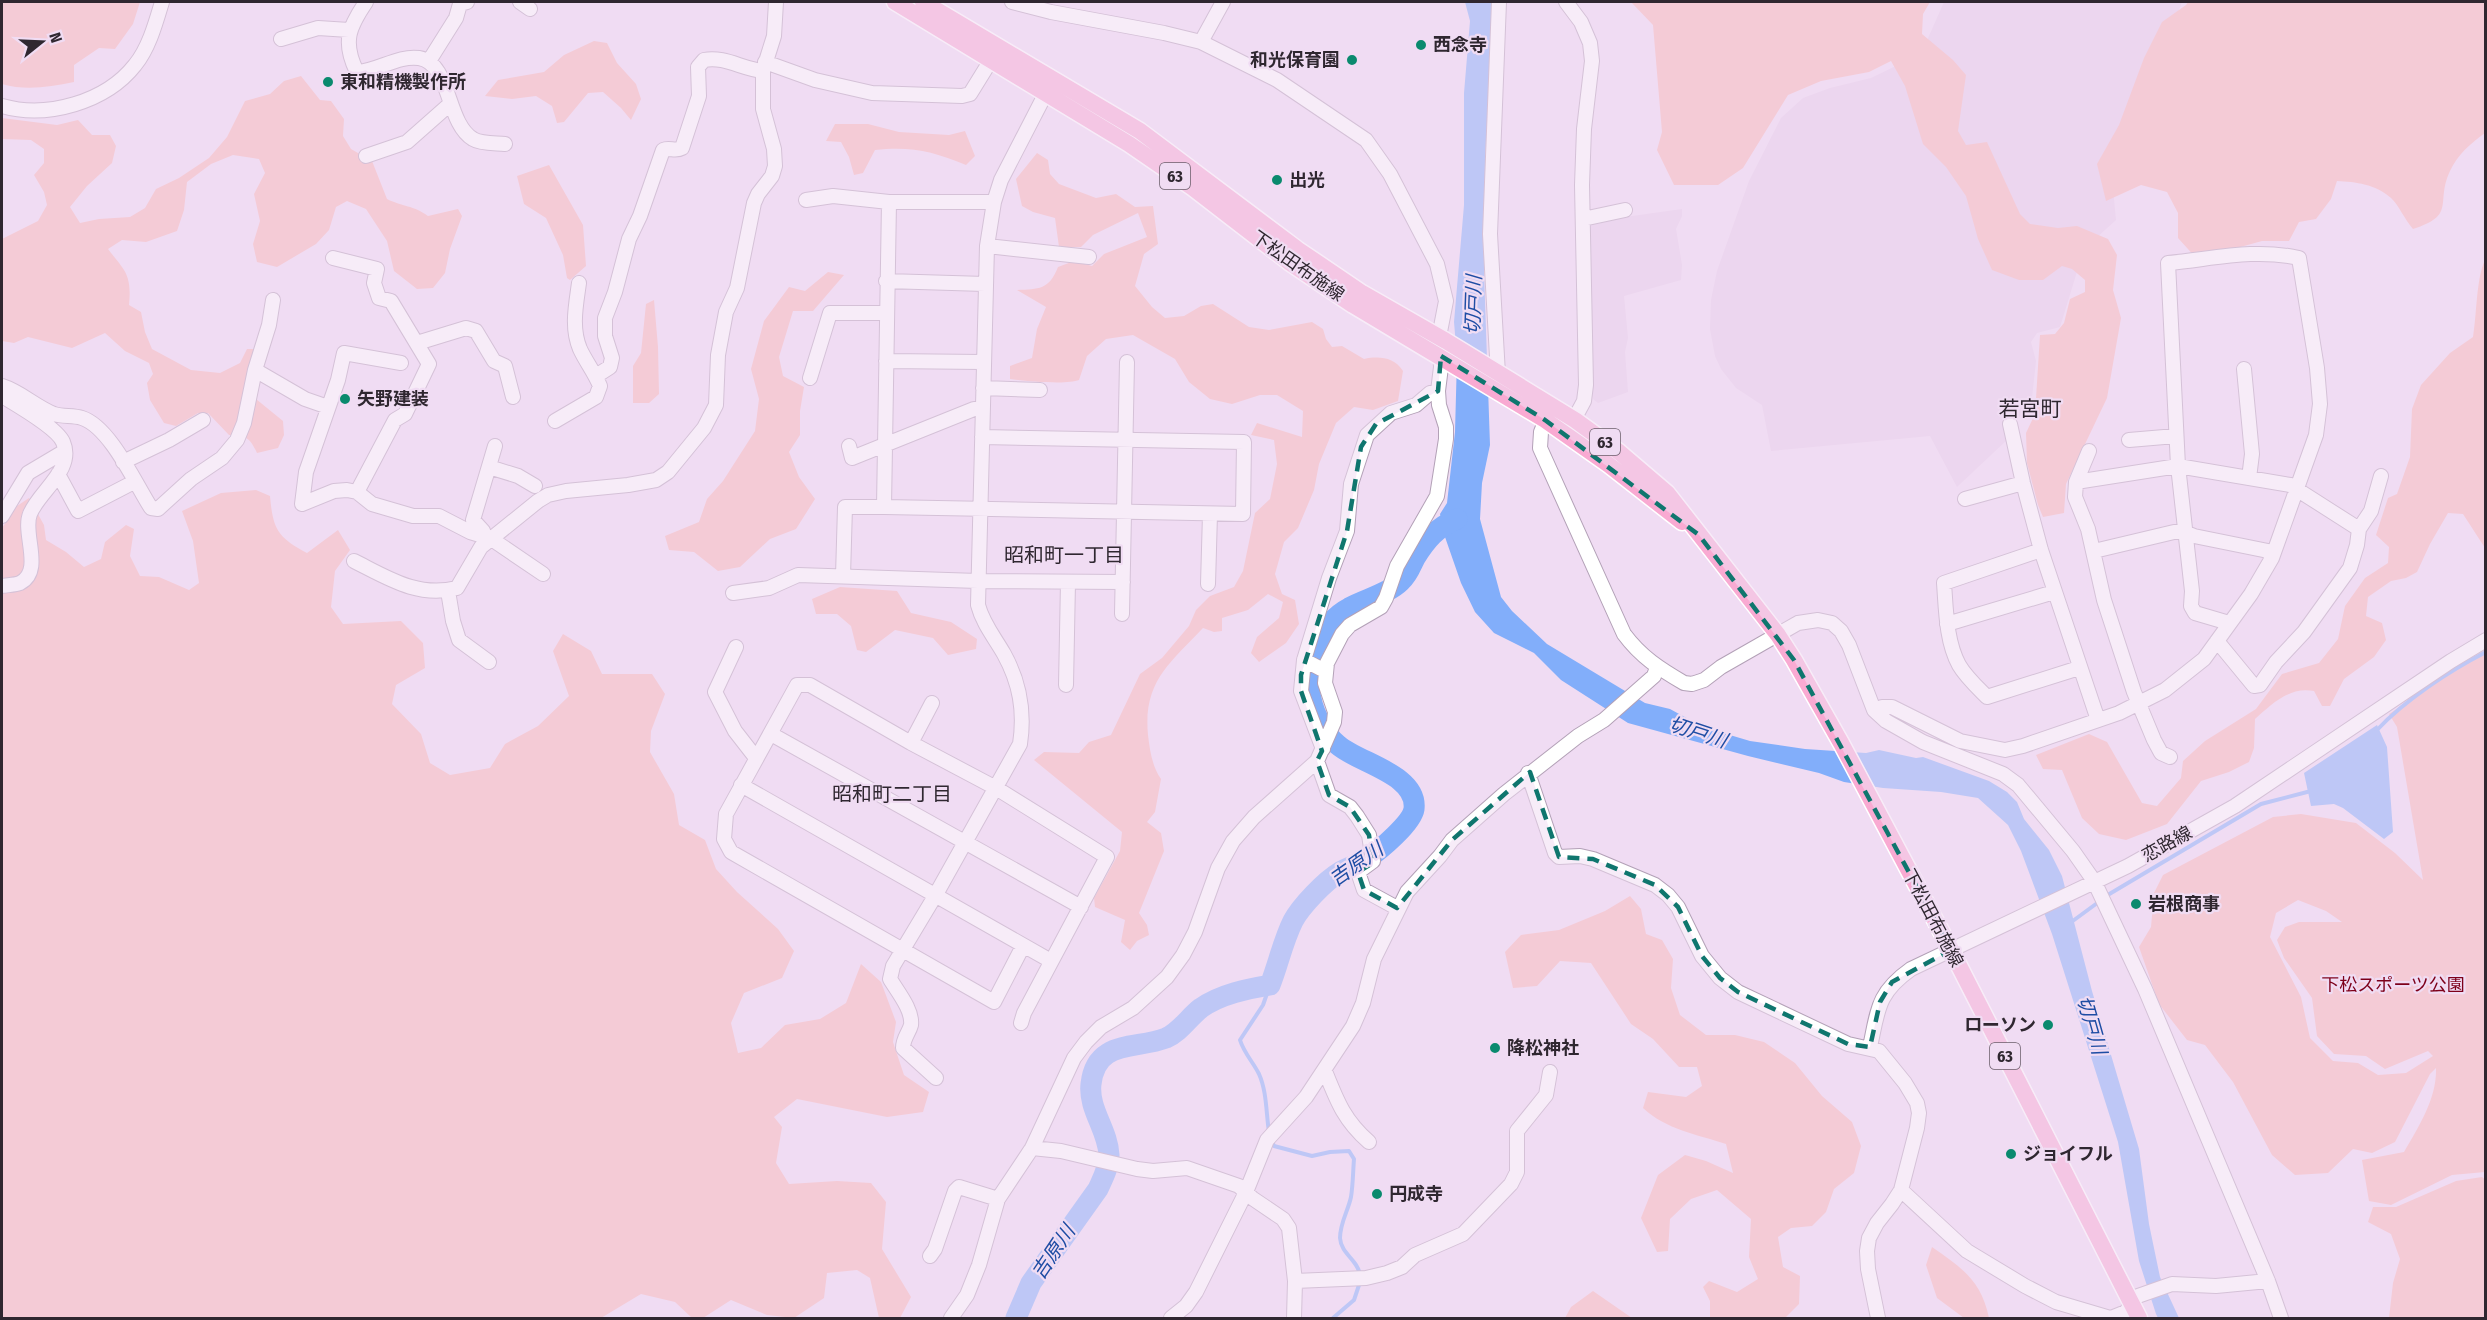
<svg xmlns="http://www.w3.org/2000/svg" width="2487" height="1320" font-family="'Fira Sans Condensed','Noto Sans JP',sans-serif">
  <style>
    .built { fill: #e6ceeb }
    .green { fill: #f9b6b4; fill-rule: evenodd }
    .water { fill: #82aefa }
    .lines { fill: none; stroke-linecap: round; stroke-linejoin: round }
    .stream { stroke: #82aefa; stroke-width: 4 }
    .river { stroke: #82aefa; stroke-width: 21 }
    .minor-casing { stroke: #b3a1b7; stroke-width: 16 }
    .major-casing { stroke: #fff; stroke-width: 19 }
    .minor { stroke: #fff; stroke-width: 14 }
    .major { stroke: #f9aad2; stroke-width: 16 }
    .marked { fill: none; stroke: #0f766e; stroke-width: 4.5; stroke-dasharray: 12 8; stroke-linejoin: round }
    .poi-dot { fill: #0a8a6e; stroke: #f0dcf3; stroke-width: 2 }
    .labels { text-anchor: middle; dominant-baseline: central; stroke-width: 4.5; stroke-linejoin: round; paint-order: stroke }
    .shield { fill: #f0dcf3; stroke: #695d6a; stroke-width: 1.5 }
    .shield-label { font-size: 16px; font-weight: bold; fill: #2f2730 }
    .poi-label { font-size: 18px; font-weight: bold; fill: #2f2730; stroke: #f0dcf3; text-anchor: start }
    .street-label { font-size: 18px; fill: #2f2730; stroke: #f0dcf3 }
    .park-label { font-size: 18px; fill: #7d001a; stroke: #f0dcf3 }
    .water-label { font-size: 20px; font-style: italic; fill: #1e4da4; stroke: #f0dcf3 }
    .neighbourhood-label { font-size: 20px; fill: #2f2730; stroke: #f0dcf3 }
    .quarter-label { font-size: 21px; fill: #2f2730; stroke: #f0dcf3 }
  </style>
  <rect width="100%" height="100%" fill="#f0dcf3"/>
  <path class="built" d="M1944,2H2182L2159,63L2111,168L2116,220L2084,249L2060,327L2037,333L2031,342L2036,361L2031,407L2019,417L2002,424L2008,439L1957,487L1930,436L1771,451L1762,405L1736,388L1721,369L1715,356L1710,329L1711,300L1717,271L1749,181L1781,118L1803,98L1830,88L1871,78L1902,63L1925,45Z
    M1682,209V216L1676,229L1682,265L1681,280L1624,296L1628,338L1625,352L1628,392L1598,403L1593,399L1589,226L1625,217Z"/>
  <path class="green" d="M2,2H140L133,24L115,49L99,48L74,65V82C49,87 26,91 2,84Z
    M1631,2H1930L1923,14L1922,34L1953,60L1966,75L1958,131L1966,145L1987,142L2020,214L2030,224L2058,228L2077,226L2108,239L2117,255L2113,290L2121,318L2107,398L2066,484L2064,513L2043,517L2038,505L2027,463L2026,433L2035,414L2040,335L2055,334L2064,323L2070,299L2085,292V280L2072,269L2062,266L2043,280H2019L1992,270L1978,239L1966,196L1946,167L1923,144L1905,86L1891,61L1869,72L1821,81L1788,95L1743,168L1718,185H1674L1657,150L1662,132L1653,25Z
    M2188,2H2485V133C2470,144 2458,154 2450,171C2435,203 2457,215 2413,229C2405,220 2398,204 2391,198C2375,184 2356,182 2337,181L2331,199L2316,219L2299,222L2289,241H2262L2197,259L2178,238V213L2167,192L2141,185L2106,201L2097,164L2119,125L2144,58L2162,22L2186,5Z
    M594,41L607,43L617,63L636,84L641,99L631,120L621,108L603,92L588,93L564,122L557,123L552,106L536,96L512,99L485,96L498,80L544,72L564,55Z
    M301,76L320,100L331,101L344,119L343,136L351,149L372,161L387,199C403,207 413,205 428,216L458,209L462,216L450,249L445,273L433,288L417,289L394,271L387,241L366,209L347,201L336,207L329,230L316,244L277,267L257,262L253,244L260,221L254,194L265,173L259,159L233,155L211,164L187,182L184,210L177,231L146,242L122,240L108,249C125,271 132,274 129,305L141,312L145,332L152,349L191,370L220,373L240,363L247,349H255L250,374L256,399L283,421L284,435L278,448L257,453C250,438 246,435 229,435L208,413H198L176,426L164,423L150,400L147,383L153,374L149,363L125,351L105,333L72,348L28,337L14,343L2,341V239L38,221L47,205L44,192L34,175L44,163V149L31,140L2,139V118L57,125L78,120L92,135H110L116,146L112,163L87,186L70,207L80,223L99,219L130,217L145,208L156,189L179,178L209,158L227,137L245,101L270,94L284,81Z
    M835,124H868L899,132L949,135L965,131L975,156L966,165C933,151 910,146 875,150L863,173L854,175L849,157L841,142L826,141Z
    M1037,153L1048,160L1050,174L1059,184L1096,198L1116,194L1135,207L1153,206L1158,244L1144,254L1135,286L1152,307L1165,318L1184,316L1201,306L1213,304L1249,327L1269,330L1312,322L1323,329L1326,339L1332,347L1342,346L1364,359C1379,356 1394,357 1403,371L1398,401L1373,410L1354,407L1336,423L1319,464L1314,490L1298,528L1284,542L1275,574L1282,594L1295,600L1299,624L1286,643L1259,662L1251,653L1257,637L1279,618L1283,602L1268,594L1248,610L1222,618V631L1214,632L1203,628C1169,664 1143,682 1148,735C1150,751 1152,766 1161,779L1155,812L1147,822L1161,833L1164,851L1139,913L1147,925L1149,935L1137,941L1130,950L1121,942L1125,920L1095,907L1094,898L1120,851L1122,832L1034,760L1044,752L1079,753L1089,742L1111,735L1140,674L1162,658L1189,626L1196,610L1210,596L1234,587L1243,571L1255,513L1270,499L1277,464L1274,440L1251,435L1257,423L1302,437L1303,411L1277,395H1260L1232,404L1210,399L1189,382L1175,359L1133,335L1106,339L1087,356L1079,380C1067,385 1025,381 1010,379V366L1032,358L1037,329L1046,307L1017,290C1039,289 1049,290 1058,267L1074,261L1092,266L1104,254L1147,237L1138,213L1093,235L1081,247H1059L1055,218L1033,212L1022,206L1016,179Z
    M549,165L583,225L586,266L570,280L567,278L563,255L546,218L524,204L517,176Z
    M2485,260V548L2463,514L2448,513L2430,544L2417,572L2406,578L2391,581L2368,597L2366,616L2382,623L2386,640L2374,657L2344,679L2330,706H2322L2314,691C2290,686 2272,704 2255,719L2254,748L2249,762L2229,772L2201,781L2167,824L2126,840L2099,834L2082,818L2062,770L2043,769L2036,755L2089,734L2107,742L2142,803L2157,806L2181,778L2183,761L2205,741L2256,709L2282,674L2319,663L2338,639L2345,606L2365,578L2388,563L2389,547L2376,535L2388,498L2397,494L2410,457L2412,409L2421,385L2450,353L2473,337C2477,314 2476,279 2485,260Z
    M828,272L844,275L813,311H793L779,357L783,376L804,387L800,411V435L789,452L799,477L815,499L796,529L770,539L740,567L718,571L694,552L669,550L665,536L699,522L707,499L723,481L755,431L759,399L751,369L764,321L789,287L805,291Z
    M654,300L658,347L659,394L649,403H633V366L641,353L646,304Z
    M256,490L270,496C273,529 277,537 307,553L338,530L350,550L335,571L331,607L343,624L401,621L423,643L425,668L396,685L392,704L421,734L430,763L450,775L490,768L505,744L538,726L569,696L553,651L563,634L591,651L602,674H652L665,694L651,731L650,752L674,794L679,825L705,840L716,869L737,892L778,929L794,951L782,978L744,993L731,1023L738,1053L761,1048L785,1025L820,1019L846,1003L861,964L881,982L896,1022L893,1042L904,1075L929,1092L923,1112L887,1117L797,1099L774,1117L782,1127L776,1163L789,1184L837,1181L871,1183L886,1202L882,1249L911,1297L900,1318H879L870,1278L857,1270L827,1273L824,1298L794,1318L767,1315L731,1300L703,1318H692L675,1302L641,1294L601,1318H2V528L17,506L29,498L44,525L46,540L66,552L84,567L101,559L105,542L126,525L134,529L130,556L140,576L159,577L189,590L199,583L193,541L182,511L221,493Z
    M840,587L897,591L911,613L951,622L977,639L976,649L948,655L933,638L895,630L866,652L857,650L851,626L837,614H816L812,599Z
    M2485,650V1172L2452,1175L2391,1205L2369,1201L2362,1160L2404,1152C2419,1126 2437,1098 2436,1068L2430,1074L2395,1142L2372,1153L2353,1149L2328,1173L2295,1175L2272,1155L2233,1082L2205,1045L2187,1040L2159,1004L2139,947L2151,927L2154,893L2163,875L2273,817L2301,814L2356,823L2395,853L2423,880L2397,727L2389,714ZM2298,900L2326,911L2342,922H2299L2285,927L2277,940L2284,958L2312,998L2317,1036L2334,1054L2366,1056L2385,1069L2428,1051L2433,1056L2406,1073L2378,1075L2358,1063L2333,1061L2310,1038L2301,997L2270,937L2276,913Z
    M1630,896L1641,909L1646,934L1662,940L1673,959L1671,988L1680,1015L1706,1035H1735L1764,1042L1795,1063L1822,1096L1852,1122L1861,1146L1854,1173L1834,1189L1826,1212L1812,1226L1791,1228L1778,1237L1783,1267L1800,1276L1799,1304L1785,1318H1710V1301L1703,1287L1709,1281L1737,1292L1758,1279L1749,1257L1751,1219L1717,1190L1691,1199L1670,1219L1668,1251L1657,1252L1641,1218L1658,1175L1685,1155L1706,1161L1733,1173L1726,1144C1696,1134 1667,1130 1643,1108L1648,1092L1686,1097L1702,1086L1697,1067H1679L1653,1039L1631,1024L1591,963L1560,961L1537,986L1513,988L1505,952L1521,935L1559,930L1605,911Z
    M2482,1177L2486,1180L2485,1318H2389L2393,1283L2400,1259L2391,1234L2368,1222L2373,1207H2396L2456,1181Z
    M1932,1247C1962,1268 1981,1280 1989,1318H1964L1937,1298L1926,1265Z
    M1593,1291L1632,1318H1565L1571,1307Z"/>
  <path class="water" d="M1465,2H1493L1485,160L1484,272L1490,445L1482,483L1480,519L1501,597L1512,611L1547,644L1645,703L1670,709L1703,727L1750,741L1805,749L1866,753L1879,750L1916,758L1923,757L1989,781L2007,792L2017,802L2024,819L2049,850L2062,876L2092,991L2139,1149L2149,1224L2160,1277L2179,1318H2158L2156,1314L2139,1261L2118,1142L2052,934L2021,851L2008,825L1978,798L1941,792L1883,788L1844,782L1819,773L1748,756L1628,723L1561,680L1534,653L1494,633L1475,612L1461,583L1445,537L1440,514L1447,503L1455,432L1457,358L1454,322L1464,205V93L1470,21Z
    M2377,725L2387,747L2393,832L2384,839L2343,808L2334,804L2311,806L2304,773Z"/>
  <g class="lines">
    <path class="stream" d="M2377,730C2405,700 2449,671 2486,652
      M2106,896L2261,804L2311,791
      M2070,923L2100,901
      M1269,1132C1266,1113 1267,1092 1259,1074C1253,1062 1244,1053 1240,1040L1263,1005L1270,985
      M1271,1139L1274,1146L1312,1156L1330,1152L1349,1151L1354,1159C1353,1171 1353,1185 1351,1197C1348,1211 1340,1223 1340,1238C1341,1254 1358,1260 1360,1275
      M1333,1318L1354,1300L1360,1282"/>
    <path class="river" d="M1016,1318L1031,1283L1098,1189C1103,1178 1109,1167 1109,1155C1108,1130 1088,1109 1091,1084C1096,1039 1135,1050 1166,1038C1180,1032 1189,1017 1201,1008C1221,994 1247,989 1270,985C1278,965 1283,941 1293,921C1301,906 1325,881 1340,872C1349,867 1359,864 1368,858C1380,850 1412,823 1414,809C1418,774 1358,763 1338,745C1325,735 1314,714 1311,699C1303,668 1320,623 1349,608C1365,599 1388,594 1401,581C1408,575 1411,566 1415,558C1426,540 1437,527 1457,519"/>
    <defs>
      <path id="minor" d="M366,2C349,27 342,42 357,72C378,71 398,55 419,58C451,63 446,123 473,139C481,144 496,143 505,144
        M520,2L530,9
        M1566,2L1581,22L1590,43L1592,61L1584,129L1582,185L1586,385L1584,401L1570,427
        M281,39L318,28L349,30
        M1201,42L1223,2
        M429,61L456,18L460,4L467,2
        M765,62L815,80L872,93L962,96L970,94L991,60
        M2,106C47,119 106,102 135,65C149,48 156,22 162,2
        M366,156L407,142L450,104
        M806,200L833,196L889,202H994
        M889,202L884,507L1243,514L1244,442L982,437
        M1583,219L1625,210
        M987,246L1089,257
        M333,258L377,269L374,283L379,298L391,301L429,364L405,414L395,420L357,492
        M886,281L985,284
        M417,343L466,328L476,331L494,361L505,366L513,397
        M886,361L983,362
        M401,363L344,353L338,380L306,472L302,504L334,491L347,490L357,492L372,504L413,516H439L470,532L490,538L543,574
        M2244,369L2252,454L2249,478
        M255,370L305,399L328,407
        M1498,374L1490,234L1499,2
        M596,376L610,367L612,358L605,336V318L615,292L629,239L640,216L663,150C670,147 675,152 682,148L699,96L698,67L704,60C725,56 742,69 763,71
        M810,378L830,313H886
        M2,386C21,392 36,407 54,414C63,417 73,415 82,418C110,427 135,483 151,508L158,509L191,479L222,458L237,440L244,423L255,370L269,325L273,300
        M983,388L1040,390
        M2,396C17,405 57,428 63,442C75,470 39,491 30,514C22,533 44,571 20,583C15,585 7,585 2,586
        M1549,412L1541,432L1540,448L1624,634C1641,657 1660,669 1684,683L1692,684L1704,680L1721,667L1798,623L1818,620L1832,623L1841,631L1849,645L1874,710L1886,721L1923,742L2003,774L2018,785L2073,851L2094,881L2145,989L2268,1281L2281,1318
        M555,421L596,397L600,386C595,373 586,362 580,349C571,328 576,305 579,283
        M2010,424L2023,483L2041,550L2098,720
        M2129,440L2176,436
        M849,446L852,458L974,409H982
        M2089,451L2076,482L2075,497L2088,529L2104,600L2134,692L2154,740L2161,753L2170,757
        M123,462L169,440L203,420
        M489,467L518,476L535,486
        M58,474L78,511L134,482
        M2076,482L2178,466L2290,485L2359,529
        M1965,499L2023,483
        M2,516L28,473L65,451
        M485,537L483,531L473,520L495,446
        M2041,550L1944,583C1946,609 1946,641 1959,665C1966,677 1977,687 1987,697L2079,668
        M2094,551L2174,532H2184L2194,536L2268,551L2272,558
        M354,561C388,578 418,598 457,588L481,547L538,501L548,495L566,491L628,485L656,480L668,472L704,428L716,405L718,355L726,312L737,288L754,203L758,194L772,176L775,166L774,149L763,109V71L774,36L776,2
        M843,576L845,507H884
        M1208,584L1210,514
        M448,591L453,621L459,640L489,662
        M733,593L769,588L798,575L978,581L1123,582
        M1122,614L1127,362
        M1947,624L2054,592
        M2217,641L2254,686L2260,685L2276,662L2304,632L2350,568L2357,545L2359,529L2371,511L2381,476
        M736,647L715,692L735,731L756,758
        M1304,660L1301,691L1323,749
        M1325,671L1304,660L1329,578L1347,531L1351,484L1367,435L1391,413L1416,405L1430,393L1438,391
        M1066,685L1068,582
        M1874,710L1882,707H1892L1960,741L2005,750L2023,746L2119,713L2165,690L2204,659L2251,594L2272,558L2316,435L2320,404L2317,368L2299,258C2254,248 2213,259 2168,263L2178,466L2192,591L2191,606L2195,613L2229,623
        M771,734L1081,907
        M911,743L932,703
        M1317,761L1329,795L1350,807L1357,816L1369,835L1373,861L1358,872L1364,890L1397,908
        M1528,773L1555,853L1559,857L1580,856L1593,859L1655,885L1668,895L1678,907L1702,956L1720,978L1738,992L1848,1044L1879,1051L1905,1083L1917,1103L1919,1113L1917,1128L1901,1190L1892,1204L1877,1223L1869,1238L1867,1251L1868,1269L1878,1318
        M741,785L1051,961
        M1021,1023L1024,1013L1107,857L996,788L911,743L810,685H797L726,814L724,839L731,852L994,1002L1023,946
        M1870,1047C1878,1010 1877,993 1911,969L2128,866L2235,806L2451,661L2486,640
        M1325,1071C1337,1101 1344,1120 1369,1142
        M936,1078L903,1048C903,1038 909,1033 911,1025C913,1010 897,991 890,979L893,966L935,896L1020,744C1025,711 1020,683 1004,654C995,638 983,624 978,605L987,246L994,202L1001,180L1050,85
        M1032,1148L1061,1151L1137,1169L1153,1171L1187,1168L1239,1186L1252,1198L1283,1219L1289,1228L1295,1281L1294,1318
        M1901,1190L1967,1251L2025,1286L2056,1302L2110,1318
        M930,1256L935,1249L955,1191L959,1187L998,1199
        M1295,1281L1366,1278L1387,1273L1402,1267L1415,1255L1463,1234L1511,1184L1517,1172V1131L1546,1095L1550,1072
        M951,1318L967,1295L979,1265L998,1199L1032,1148L1074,1058L1086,1042L1101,1027L1133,1008L1167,977L1183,955L1195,932L1218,868L1233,841L1254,817L1317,761L1334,722L1335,712L1325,683L1327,663L1342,634L1350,625L1381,607L1386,598L1397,566L1437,496L1446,439V427L1439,405L1438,391L1441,367L1439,337L1446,301L1437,264L1390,174L1366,140L1277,80L1201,42L1164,33L1051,12L1012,2
        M1171,1318L1186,1306L1196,1292L1246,1192L1267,1140L1306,1097L1353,1026L1363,1003L1374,959L1407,892L1440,856L1452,840L1504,794L1578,736L1604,720L1654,676L1657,667
        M2111,1318L2126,1312L2135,1297L2172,1284L2216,1286L2268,1281"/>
      <path id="major" d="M895,2L1129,144L1193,188L1289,262L1353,305L1545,420L1609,465L1682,522
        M923,2L1140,131L1297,249L1362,293L1446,341L1575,420L1619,452L1667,493L1778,635L1794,660L1841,743L1951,950L2139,1318"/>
    </defs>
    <use href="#minor" class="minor-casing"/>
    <use href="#major" class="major-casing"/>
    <use href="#minor" class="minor"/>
    <use href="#major" class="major"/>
  </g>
  <path d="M0 0H2487V1320H0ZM1441,356L1545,420L1699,535L1794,660L1951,950L1892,982L1880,1002L1870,1047L1848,1044L1738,992L1720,978L1702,956L1678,907L1655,885L1593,859L1559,857L1530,772L1452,840L1397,908L1364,890L1358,872L1373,863L1369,835L1350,807L1329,795L1317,761L1322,751L1301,691V675L1347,531L1361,447L1376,424L1438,391Z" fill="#f0dcf3" fill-opacity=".55" fill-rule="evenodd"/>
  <path class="marked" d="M1441,356L1545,420L1699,535L1794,660L1951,950L1892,982L1880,1002L1870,1047L1848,1044L1738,992L1720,978L1702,956L1678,907L1655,885L1593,859L1559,857L1530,772L1452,840L1397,908L1364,890L1358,872L1373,863L1369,835L1350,807L1329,795L1317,761L1322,751L1301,691V675L1347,531L1361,447L1376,424L1438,391Z"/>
  <g class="poi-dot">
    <circle cx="1421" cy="45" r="6"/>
    <circle cx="1352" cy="60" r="6"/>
    <circle cx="328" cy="82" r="6"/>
    <circle cx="1277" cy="180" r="6"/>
    <circle cx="345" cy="399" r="6"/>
    <circle cx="2136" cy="904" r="6"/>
    <circle cx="2048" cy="1025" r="6"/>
    <circle cx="1495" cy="1048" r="6"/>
    <circle cx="2011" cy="1154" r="6"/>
    <circle cx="1377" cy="1194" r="6"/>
  </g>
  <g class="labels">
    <g class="shield">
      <rect x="1160" y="163" width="30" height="26" rx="4.5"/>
      <rect x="1590" y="429" width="30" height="26" rx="4.5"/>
      <rect x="1990" y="1043" width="30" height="26" rx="4.5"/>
    </g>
    <g class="shield-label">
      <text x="1175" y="176">63</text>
      <text x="1605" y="442">63</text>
      <text x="2005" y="1056">63</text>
    </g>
    <g class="poi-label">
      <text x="1433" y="45">西念寺</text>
      <text x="1340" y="60" text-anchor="end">和光保育園</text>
      <text x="340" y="82">東和精機製作所</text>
      <text x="1289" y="180">出光</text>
      <text x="357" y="399">矢野建装</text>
      <text x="2148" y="904">岩根商事</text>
      <text x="2036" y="1025" text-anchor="end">ローソン</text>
      <text x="1507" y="1048">降松神社</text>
      <text x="2023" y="1154">ジョイフル</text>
      <text x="1389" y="1194">円成寺</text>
    </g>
    <g class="street-label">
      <text transform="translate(1298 266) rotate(35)">下松田布施線</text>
      <text transform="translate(2167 844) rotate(-29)">恋路線</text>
      <text transform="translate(1933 918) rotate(62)">下松田布施線</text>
    </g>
    <g class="park-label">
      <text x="2393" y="985">下松スポーツ公園</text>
    </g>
    <g class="water-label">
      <text transform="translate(1473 305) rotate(-88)">切戸川</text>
      <text transform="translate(1698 732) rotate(18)">切戸川</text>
      <text transform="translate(1356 864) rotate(-35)">吉原川</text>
      <text transform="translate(2092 1025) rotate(74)">切戸川</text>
      <text transform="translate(1053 1252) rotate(-56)">吉原川</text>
    </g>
    <g class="neighbourhood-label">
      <text x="1064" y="555">昭和町一丁目</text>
      <text x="892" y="794">昭和町二丁目</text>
    </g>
    <g class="quarter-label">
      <text x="2030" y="409">若宮町</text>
    </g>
  </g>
  <rect width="2487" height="1320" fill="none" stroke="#2f2730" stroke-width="6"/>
  <g transform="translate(42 42) rotate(72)" stroke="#f0dcf3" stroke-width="4.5" paint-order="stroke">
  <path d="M0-4.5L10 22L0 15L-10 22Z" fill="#2f2730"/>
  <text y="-9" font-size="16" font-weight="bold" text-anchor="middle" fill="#2f2730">N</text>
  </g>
</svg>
